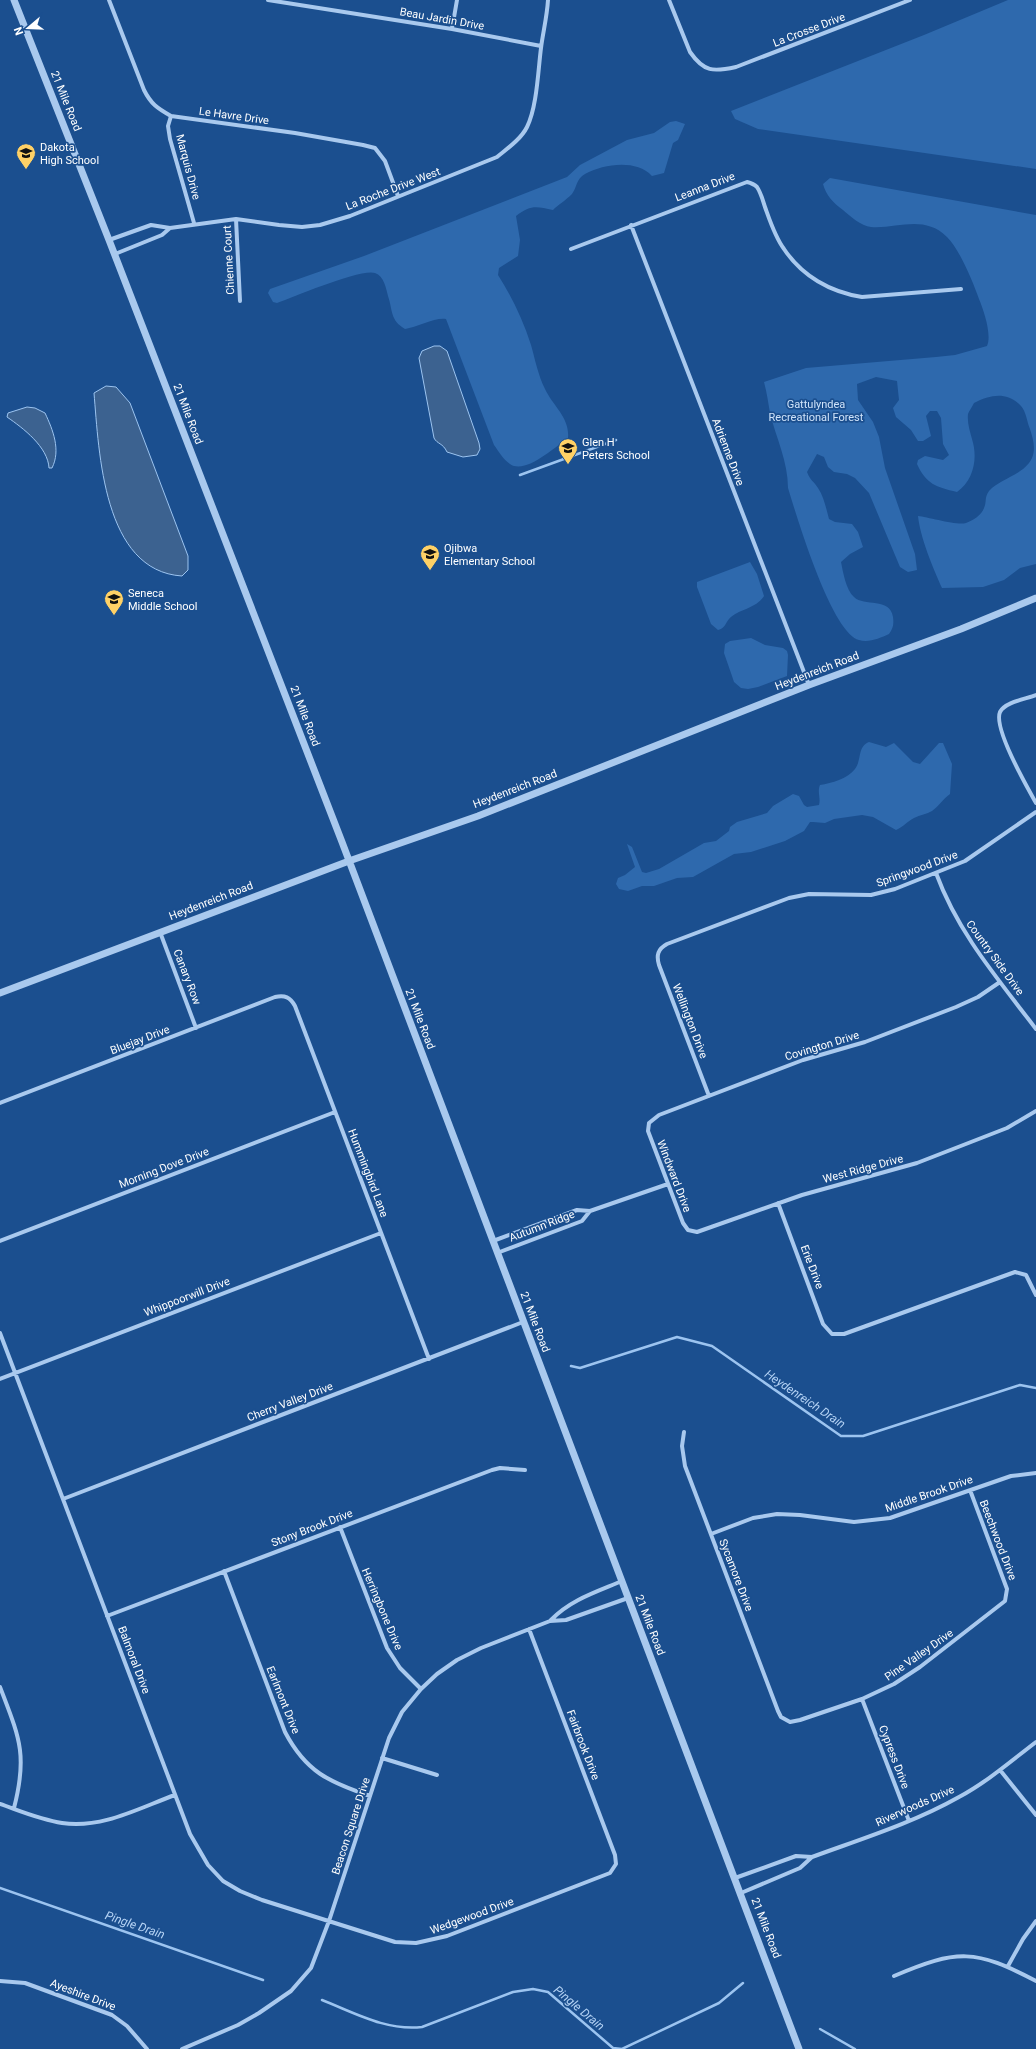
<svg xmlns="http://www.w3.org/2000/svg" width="1036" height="2049" font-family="Roboto,sans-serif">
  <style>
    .green { fill: #2e69ad }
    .water { fill: #3c6290; stroke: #9cc4f0 }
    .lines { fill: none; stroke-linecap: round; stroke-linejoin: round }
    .stream { stroke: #9cc4f0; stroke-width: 2.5 }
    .minor { stroke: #a9c9ee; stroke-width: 4 }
    .tertiary { stroke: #a9c9ee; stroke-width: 7 }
    .labels { text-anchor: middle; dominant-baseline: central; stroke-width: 3.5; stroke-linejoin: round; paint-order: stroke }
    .street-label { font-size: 11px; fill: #fff; stroke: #1b4f8f }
    .poi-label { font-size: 11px; fill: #fff; stroke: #1b4f8f; text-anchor: start }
    .park-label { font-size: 11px; fill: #cfe3fa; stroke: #1b4f8f }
    .water-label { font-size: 12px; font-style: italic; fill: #b5d3f5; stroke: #1b4f8f }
  </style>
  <rect width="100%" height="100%" fill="#1b4f8f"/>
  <path class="green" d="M1008,0H1036V169L758,129L735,119L731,111L924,35Z
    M676,121L685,124L678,140L673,143L664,173L652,176C636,159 604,164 585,174C576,179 577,187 572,194C566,200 558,205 553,210C536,206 530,205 516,216L520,240L518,256L499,268L498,275C512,297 523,320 531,345C535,359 538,375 545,389C553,406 570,418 568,438C555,447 525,475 510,464C503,459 499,452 494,445L446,319C436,317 417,327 405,329C390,320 393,311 388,296C386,288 384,276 375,273C362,268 293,297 277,303L273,302L268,293L270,289L364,256L567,177L580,165L627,140L654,133L670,122Z
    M830,178L1036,215V564L1020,568L1004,580L983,587L942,588C933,568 920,537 918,516C928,517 958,526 966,523C972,521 982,515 984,508C987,502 984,498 989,491C1001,478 1024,475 1032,458C1036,448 1033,439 1030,429C1027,422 1026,411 1021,406C1007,391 990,395 974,403C972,407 969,411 968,414C967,423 970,431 972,439C978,458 974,480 957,492C936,487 926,484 917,464L918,460L925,456L943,460L949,455L943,444L941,418L937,411H930L926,416L931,436L923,441H918L911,430L896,417L893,408L899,400L897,381L876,377L857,384L858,400L873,422L879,437L885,468L915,554L917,570L908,572L900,567L869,493L855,478L847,474L834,472L828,467L824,457L817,454L807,472C811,482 813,480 818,488C824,497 826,508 829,519L835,522L852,524L858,532L863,547L850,554L841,562C843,572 846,590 854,597C864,607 890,597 893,617C894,625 893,628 889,634C880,638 869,643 859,640C831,632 797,517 788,488C788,461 776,438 770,413C768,402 767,393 764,382L806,368L936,357L955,355L987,346C992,335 984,311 979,299C973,282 960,250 947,237C924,214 897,229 871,227C861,226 850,216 843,210C833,203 826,195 823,184Z
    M750,562L757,574L764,596C756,609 738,609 729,619C725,624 725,628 718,630L711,624L697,587V582Z
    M751,638L765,645L783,648L787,651L788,655L787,676L758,687L748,689L741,688L734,682L732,676L724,653L725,644L730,641Z
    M869,742L886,747L894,743L913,762L920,764L939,743H943L952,764L950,794C943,799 939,806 932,811C927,814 920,815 914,818C908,821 903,827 896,830L873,817L862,815L834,819L825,823L813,822H810L804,831L785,841L751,852L734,854L693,877L677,878L654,886H642L628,891L619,889L616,884L618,878L625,875L635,867L627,844L632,847L642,872L646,873L659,869L704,843L716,841L729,831L730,827L737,822L767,813L773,806L793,794L799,796L804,805L807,807L819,805C821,798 817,792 820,785C832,783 847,779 855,769C862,760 857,747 869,742Z"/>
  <path class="water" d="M434,346H440L447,351L479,443L480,449L477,455L463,457L447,452C443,443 437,444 434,438L419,358L422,351Z
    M106,386L116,387L130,403L188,556V570L182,576C103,571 99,452 94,393Z
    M27,407L35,408L45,413C53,430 61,450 52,468H49C48,447 23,428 7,417L8,413Z"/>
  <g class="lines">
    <path class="stream" d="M520,475L616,440
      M571,1366L580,1368L677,1337L712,1346L841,1436H863L1020,1385L1036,1388
      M0,1888L263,1980
      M322,2000C355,2013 386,2031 422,2027L513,1992L533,1989L548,1992L613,2048L622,2049L719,2003L743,1983
      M820,2029L855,2049"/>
    <path class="minor" d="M109,0L144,90C151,104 157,108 171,116L295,133L363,145L375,148L385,161L398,196
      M268,0L452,29L541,46
      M669,0L690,52C704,72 713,72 736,67L910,0
      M452,29L457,0
      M171,116L168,126L170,139L194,223
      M236,219L240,301
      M631,225L809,685
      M109,240L151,225L170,228L236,219L279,225L302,227L320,225L350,216L497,157C508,148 521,139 527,127C537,107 538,71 541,48C543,32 547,17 548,0
      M571,249L747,182C751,183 754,184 757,187C761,193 763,201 765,207C770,221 775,237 784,249C802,276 830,292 862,297L961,289
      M115,254L162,235L170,228
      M1036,695C1026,699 1005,702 1000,712C993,728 1027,787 1036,803
      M936,873C958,933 998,979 1036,1029
      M160,932L196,1028
      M1000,982L978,997L956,1007L865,1042L803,1060L659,1115L649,1123L648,1131L683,1223L688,1230L697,1232L802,1195L917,1163L1007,1128L1036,1111
      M709,1096L659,965C656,955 658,949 667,944L789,898L809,894L871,895L895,889L965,861L1036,812
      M0,1103L275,997C285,995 290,997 295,1006L429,1359
      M778,1203L823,1324L832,1334H844L1015,1272L1026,1275L1036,1295
      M0,1241L335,1112
      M493,1241L577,1210L590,1211L668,1184
      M497,1253L582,1221L590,1211
      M0,1333L190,1834L208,1865L223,1881L240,1891L262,1900L395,1942L416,1943L447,1936L610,1873L616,1864L615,1855L529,1629
      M0,1379L381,1233
      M684,1432L682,1446L685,1466L778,1711L781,1717L790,1722L800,1720L862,1699L894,1684L920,1667L1005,1601L1007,1589L970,1490
      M63,1499L523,1322
      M340,1527L387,1648L400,1668L421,1689
      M711,1534L753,1518L777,1514L800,1515L854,1522L890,1518L1011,1476L1036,1473
      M224,1571L285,1732C306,1772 329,1782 370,1796
      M107,1616L492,1470L500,1468L525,1470
      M551,1620C570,1600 596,1592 622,1581
      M0,1687C19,1737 28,1754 14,1808
      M862,1699L909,1821
      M382,1758L437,1775
      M1000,1770L1036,1815
      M0,1804C20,1811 41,1820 62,1823C102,1829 139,1808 175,1795
      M735,1878L796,1856L812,1857C861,1839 913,1823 959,1797C987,1782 1011,1761 1036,1742
      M741,1893L800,1868L812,1857
      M1008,1966L1023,1939L1036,1921
      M894,1976C958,1949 975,1949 1036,1981
      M0,1981L25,1983L112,2015L127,2026L147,2049
      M182,2049L238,2025L259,2013L291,1991L311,1968L329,1921L389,1738L402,1712L421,1689L437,1674L457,1660L481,1648L550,1621L566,1620L628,1598"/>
    <path class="tertiary" d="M14,0L109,240L342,842L799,2049
      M0,993L349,861L478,816L809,685L961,629L1036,598"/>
  </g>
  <defs>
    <symbol id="school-pin" viewBox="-11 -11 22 30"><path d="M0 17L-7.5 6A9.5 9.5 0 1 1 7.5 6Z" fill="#ffd166" stroke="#1b4f8f"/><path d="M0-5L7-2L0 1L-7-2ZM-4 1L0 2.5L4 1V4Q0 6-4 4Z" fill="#111"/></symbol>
  </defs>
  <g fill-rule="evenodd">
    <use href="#school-pin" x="15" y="142" width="22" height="30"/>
    <use href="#school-pin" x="557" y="437" width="22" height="30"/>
    <use href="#school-pin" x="419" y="543" width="22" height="30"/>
    <use href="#school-pin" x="103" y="588" width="22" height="30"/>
  </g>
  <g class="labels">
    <g class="street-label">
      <text transform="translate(442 19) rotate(10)">Beau Jardin Drive</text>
      <text transform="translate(809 30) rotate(-21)">La Crosse Drive</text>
      <text transform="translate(66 101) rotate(68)">21 Mile Road</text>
      <text transform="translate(234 116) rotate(8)">Le Havre Drive</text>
      <text transform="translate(188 167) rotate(75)">Marquis Drive</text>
      <text transform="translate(705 187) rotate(-21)">Leanna Drive</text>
      <text transform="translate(393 189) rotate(-21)">La Roche Drive West</text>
      <text transform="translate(229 260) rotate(-93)">Chienne Court</text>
      <text transform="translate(188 414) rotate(69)">21 Mile Road</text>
      <text transform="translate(728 452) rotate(69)">Adrienne Drive</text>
      <text transform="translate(817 671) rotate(-21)">Heydenreich Road</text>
      <text transform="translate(305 716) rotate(69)">21 Mile Road</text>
      <text transform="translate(515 789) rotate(-21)">Heydenreich Road</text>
      <text transform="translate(917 869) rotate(-20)">Springwood Drive</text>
      <text transform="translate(211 901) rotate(-21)">Heydenreich Road</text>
      <text transform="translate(995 958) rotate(54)">Country Side Drive</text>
      <text transform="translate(187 977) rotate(69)">Canary Row</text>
      <text transform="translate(420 1019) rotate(69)">21 Mile Road</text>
      <text transform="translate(690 1021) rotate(69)">Wellington Drive</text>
      <text transform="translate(140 1040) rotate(-21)">Bluejay Drive</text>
      <text transform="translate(822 1046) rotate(-17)">Covington Drive</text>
      <text transform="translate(164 1168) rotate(-21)">Morning Dove Drive</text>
      <text transform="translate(863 1169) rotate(-15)">West Ridge Drive</text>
      <text transform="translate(368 1173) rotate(69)">Hummingbird Lane</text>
      <text transform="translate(674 1176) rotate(69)">Windward Drive</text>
      <text transform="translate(542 1226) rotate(-21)">Autumn Ridge</text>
      <text transform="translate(812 1267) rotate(69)">Erie Drive</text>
      <text transform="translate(187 1297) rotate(-21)">Whippoorwill Drive</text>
      <text transform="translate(535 1322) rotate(69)">21 Mile Road</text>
      <text transform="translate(290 1402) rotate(-21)">Cherry Valley Drive</text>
      <text transform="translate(929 1494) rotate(-19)">Middle Brook Drive</text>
      <text transform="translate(312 1528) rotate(-21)">Stony Brook Drive</text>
      <text transform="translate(998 1540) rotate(69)">Beechwood Drive</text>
      <text transform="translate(736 1575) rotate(69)">Sycamore Drive</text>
      <text transform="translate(382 1609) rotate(67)">Herringbone Drive</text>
      <text transform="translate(650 1625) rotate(69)">21 Mile Road</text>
      <text transform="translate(919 1655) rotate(-35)">Pine Valley Drive</text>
      <text transform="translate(134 1660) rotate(69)">Balmoral Drive</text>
      <text transform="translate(283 1700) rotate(68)">Earlmont Drive</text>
      <text transform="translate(583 1745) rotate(69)">Fairbrook Drive</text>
      <text transform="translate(894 1757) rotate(69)">Cypress Drive</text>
      <text transform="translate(915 1806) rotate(-24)">Riverwoods Drive</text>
      <text transform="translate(351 1826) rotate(-72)">Beacon Square Drive</text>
      <text transform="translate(472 1916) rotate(-20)">Wedgewood Drive</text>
      <text transform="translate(766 1928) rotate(69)">21 Mile Road</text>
      <text transform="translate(83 1995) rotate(21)">Ayeshire Drive</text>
    </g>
    <g class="poi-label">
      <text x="40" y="147">Dakota<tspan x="40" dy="13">High School</tspan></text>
      <text x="582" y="442">Glen H<tspan x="582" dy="13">Peters School</tspan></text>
      <text x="444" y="548">Ojibwa<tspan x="444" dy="13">Elementary School</tspan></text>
      <text x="128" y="593">Seneca<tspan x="128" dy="13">Middle School</tspan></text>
    </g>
    <g class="park-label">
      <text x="816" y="404">Gattulyndea<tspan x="816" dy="13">Recreational Forest</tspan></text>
    </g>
    <g class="water-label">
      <text transform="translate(805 1399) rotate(34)">Heydenreich Drain</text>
      <text transform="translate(135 1925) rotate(19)">Pingle Drain</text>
      <text transform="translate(579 2008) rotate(40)">Pingle Drain</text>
    </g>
  </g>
  <g transform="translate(28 28) rotate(251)" stroke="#1b4f8f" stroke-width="3" paint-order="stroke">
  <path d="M0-3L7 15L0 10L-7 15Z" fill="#ffffff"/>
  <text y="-6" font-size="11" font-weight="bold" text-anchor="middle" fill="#ffffff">N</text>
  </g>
</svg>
